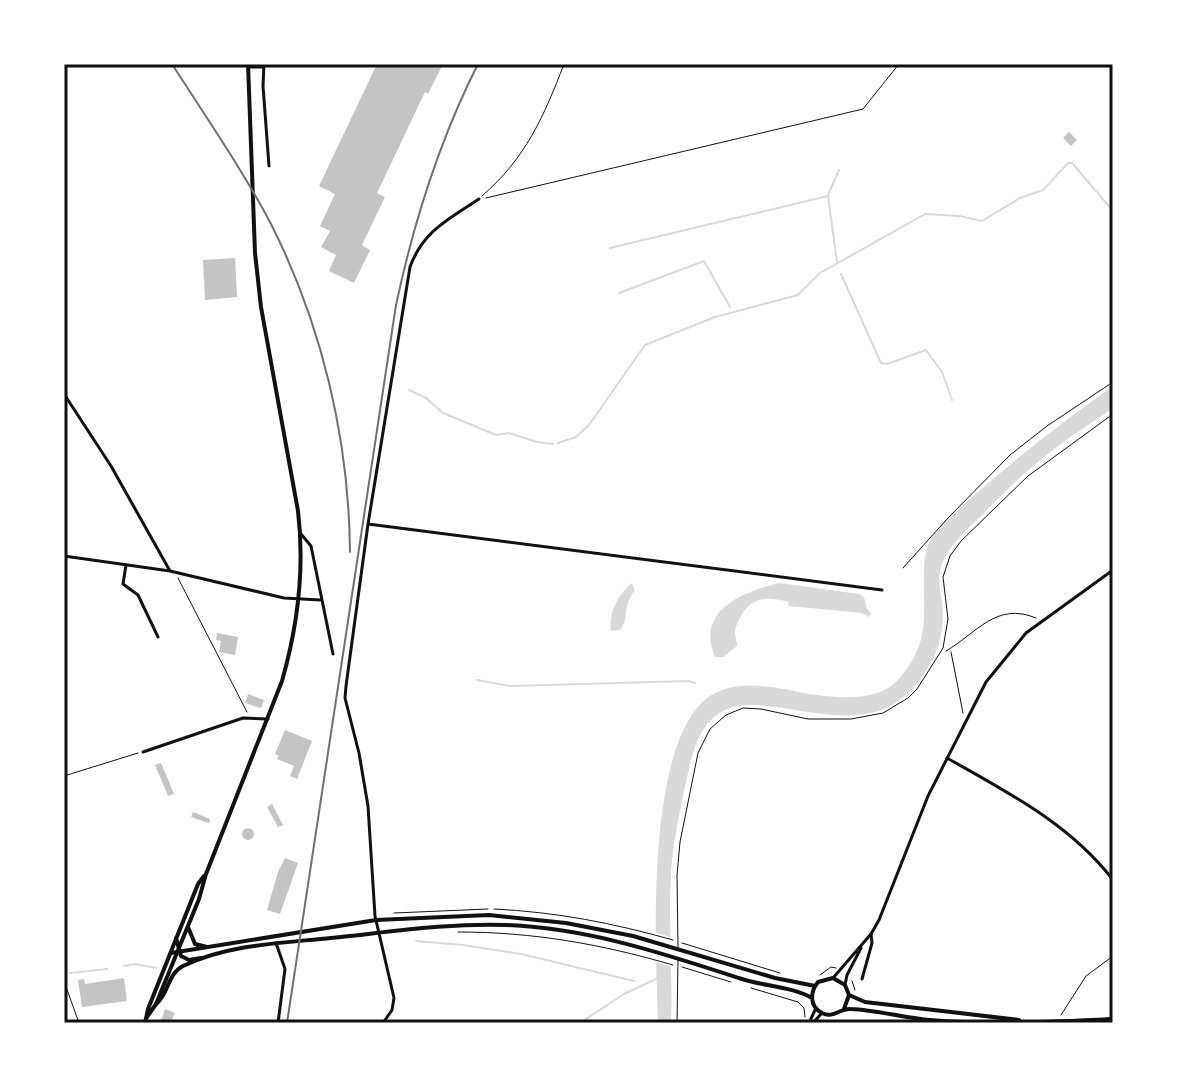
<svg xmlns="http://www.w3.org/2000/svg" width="1177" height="1087" font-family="'Public Sans',sans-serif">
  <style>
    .water { fill: #d9d9d9 }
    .pier { fill: #fff }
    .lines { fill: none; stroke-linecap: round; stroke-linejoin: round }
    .stream { stroke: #d9d9d9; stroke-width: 2 }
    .building { fill: #c4c4c4 }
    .path { stroke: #111; stroke-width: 1 }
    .service { stroke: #111; stroke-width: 1 }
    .minor { stroke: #111; stroke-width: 3 }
    .tertiary { stroke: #111; stroke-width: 3 }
    .secondary { stroke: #111; stroke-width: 4 }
    .primary { stroke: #111; stroke-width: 4 }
    .rail { stroke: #707070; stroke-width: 2 }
    .neatline { fill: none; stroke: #111; stroke-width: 3 }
  </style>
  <rect width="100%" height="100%" fill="#fff"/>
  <path class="water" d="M1113,386V408C1090,424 1066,439 1044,457C1022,474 1002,495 982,515C967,530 948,545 941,567C938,578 940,591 942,603C946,635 935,662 915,686C855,756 754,673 710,721C695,737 691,761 686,782C680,811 673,842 671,872C668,922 673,973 671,1023H658C656,951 643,731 715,693C743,678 781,689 810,694C836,698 877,702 897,681C931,644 923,617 924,573C924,563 925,552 929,543C937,526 956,512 970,499C1016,458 1063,422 1113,386Z
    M632,583L635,590C621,608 630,618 620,630L611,631C608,612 619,594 632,583Z
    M780,583L859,594L864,597L867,609L871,613L869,617L862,613L788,606L789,602C771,597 752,596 742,614C739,619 735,627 735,633C735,637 737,641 737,646L723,657H715C695,610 744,591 780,583Z"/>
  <path class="pier" d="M652,931L676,939L677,968L653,961Z"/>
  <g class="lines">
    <path class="stream" d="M828,195L839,170
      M610,248L828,196L837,262
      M841,274L881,363L887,364L926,350L942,372L952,400
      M619,293L704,261L730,307
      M409,390L426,398L443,413L496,435L509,433L537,442L553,444
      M558,443L576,437L589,425L645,345L715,317L798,295L820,273L925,214L960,216L982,221L1020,198L1043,190L1068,163H1072L1113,211
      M477,680L510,686L689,681L695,683
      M416,941L463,945L521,954L634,981
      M124,966L135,964L156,968
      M70,973L107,969
      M580,1023L624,994L658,978"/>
  </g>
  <path class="building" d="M377,64H443L428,94L425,92L377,193L385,197L362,245L370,250L354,283L329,271L336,255L321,247L330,231L320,226L335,194L319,186Z
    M1069,132L1077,140L1071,146L1063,138Z
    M235,258L237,297L205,300L203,260Z
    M217,633L238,637L235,655L219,652L221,641L216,640Z
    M248,694L264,700L261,708L245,703Z
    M285,730L312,741L297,779L290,776L294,766L277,759L279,756L275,754Z
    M161,763L174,794L168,796L155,765Z
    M272,804L283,825L278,827L267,807Z
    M193,812L210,819L209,823L191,817Z
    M242 834a6 6 0 1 1 12 0a6 6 0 1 1-12 0Z
    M285,858L298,863L280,914L267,910L278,872Z
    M124,978L127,1001L82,1007L78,980L84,979L85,984Z
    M165,1009L175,1013L171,1021L160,1023Z"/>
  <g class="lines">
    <path class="path" d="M482,196C526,158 544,116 564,64
      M486,198L863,109L899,64
      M903,568L947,519L1010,455L1047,426L1113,382
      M178,578L247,712
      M946,651C976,634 996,601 1036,618
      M951,652L963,713
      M64,776L138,753
      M494,909C556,912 613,923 673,940
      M394,913L488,909
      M458,932C533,932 601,944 673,965
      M682,943L780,973
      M682,967L731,982
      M820,975L831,967L836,968
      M64,981L79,1023
      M852,981L855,990
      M751,988L798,1002L804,1008L805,1017
      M1061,1015L1086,976L1113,956"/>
    <path class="service" d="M678,947L677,875L680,842L698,753L710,729L726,715L743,708L761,709L808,719H851L883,713L908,698L917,689L943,648L948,619L943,577L950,556L961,541L1028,476L1113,414
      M677,1023L678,960"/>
    <path class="minor" d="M264,64L263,86L269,166
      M248,67H264
      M66,397L111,466L170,571
      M368,524L882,590
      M301,534L311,546L333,654
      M64,556L170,571L284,598L320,600
      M126,565L123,584L138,595L158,637
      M143,752L243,718L268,719
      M947,758C1007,792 1070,824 1113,880
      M276,943L285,969L278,1023
      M862,979L872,943L871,934
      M383,1023L392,1010L394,998L375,916L368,806L359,753L345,698L346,686L368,524L410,267C423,231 449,219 479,199
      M809,1023L816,1008
      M813,1023L821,1014"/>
    <path class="tertiary" d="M833,978L871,934L879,920L928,796L986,682L1026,633L1113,570
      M845,985L847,975L861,948"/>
    <path class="secondary" d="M188,927L195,944L207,947
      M176,938L181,956L189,960L201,958
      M171,953L376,920L489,915L566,923L633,936L775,978L815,986
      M849,995L865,1002L1019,1020
      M156,1004C169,994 167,974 183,966C228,944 283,943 331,938C390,932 447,923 506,925C588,928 665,954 742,979C764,986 793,987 812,998
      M844,1009L849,995L845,985L833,978L818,982C810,992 809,1006 822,1013C833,1019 840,1008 851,1009C877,1010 903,1018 930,1020C990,1025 1052,1022 1113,1019"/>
    <path class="primary" d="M147,1017L156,1004L199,899L206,874L282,681C298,625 305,570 298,511L261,307L255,253L248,64
      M145,1023L148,1009L198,884L204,876"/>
    <path class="rail" d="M172,64C206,117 242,169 271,224C322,325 349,439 350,552
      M287,1023L396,305C414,221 439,141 478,64"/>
  </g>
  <rect width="1177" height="1087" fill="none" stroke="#ffffff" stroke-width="132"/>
  <rect x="66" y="66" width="1045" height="955" class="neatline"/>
</svg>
